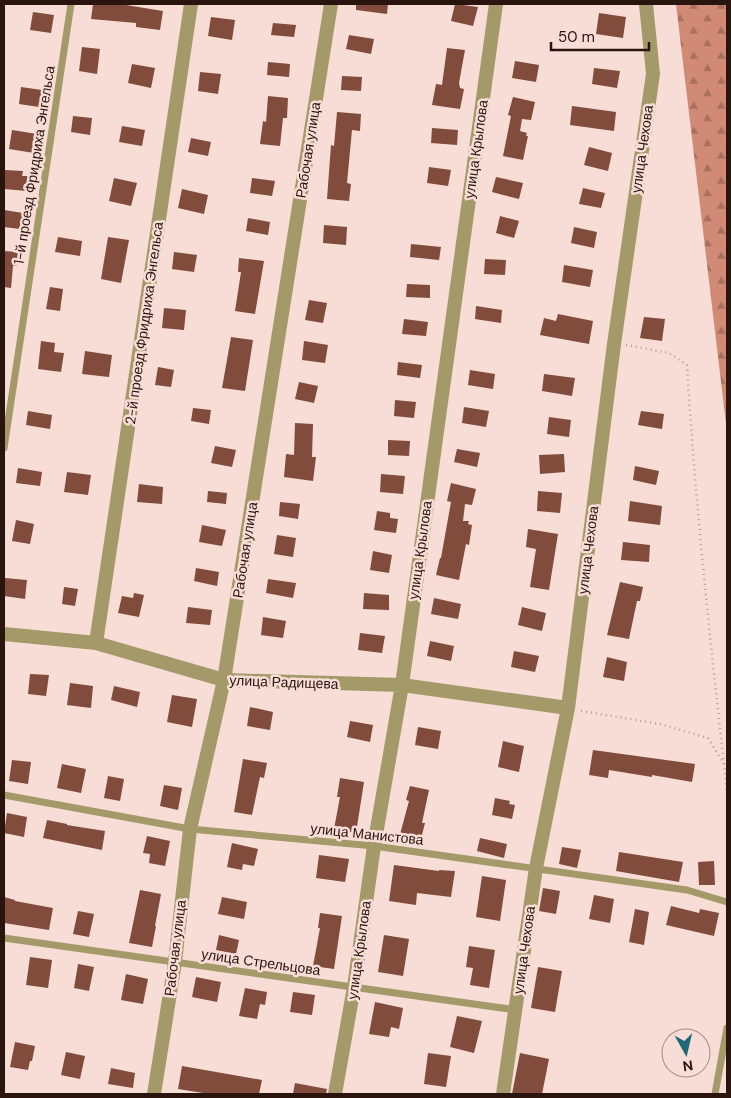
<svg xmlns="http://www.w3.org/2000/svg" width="731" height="1098" font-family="'DM Sans',sans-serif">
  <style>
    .forest { fill: url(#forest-firs) }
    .building { fill: #814c3c }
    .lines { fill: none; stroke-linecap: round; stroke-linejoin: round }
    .path { stroke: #b59c96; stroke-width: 2.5; stroke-dasharray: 1 4; stroke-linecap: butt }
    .service { stroke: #a49969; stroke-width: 7 }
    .minor { stroke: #a49969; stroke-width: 14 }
    .labels { text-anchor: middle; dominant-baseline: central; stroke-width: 5; stroke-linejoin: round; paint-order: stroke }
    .street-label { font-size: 14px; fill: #2a140e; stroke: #f7ddd6 }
  </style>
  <defs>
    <pattern id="forest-firs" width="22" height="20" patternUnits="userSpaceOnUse" patternTransform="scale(1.25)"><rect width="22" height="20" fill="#d08a76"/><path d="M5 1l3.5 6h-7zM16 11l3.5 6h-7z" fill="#a9705f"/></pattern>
  </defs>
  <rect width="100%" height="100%" fill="#f7ddd6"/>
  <path class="forest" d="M676,4H727V432Z"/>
  <path class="building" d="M93,4H120L163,11L160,30L136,27V23L91,19Z
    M356,4H388L387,14L356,10Z
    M455,4L478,7L473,26L451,21Z
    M33,12L54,15L51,33L30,30Z
    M599,13L626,17L623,38L596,34Z
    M211,17L235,20L232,40L208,36Z
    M273,23L296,25L294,37L271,35Z
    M349,35L374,39L371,54L346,49Z
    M82,47L100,49L97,74L79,71Z
    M447,48L465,50L459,83L460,88L464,89L460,109L432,105L436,84L442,85Z
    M515,61L539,65L536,82L512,78Z
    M268,62L290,64L289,77L267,75Z
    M132,64L155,68L151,88L128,83Z
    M594,68L620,71L617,88L592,84Z
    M200,72L221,74L218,94L198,91Z
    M342,76L362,77L361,91L341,90Z
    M21,87L42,90L39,107L19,104Z
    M268,96L288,98L287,118H283L280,146L260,144L263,121L266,122Z
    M513,97L535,102L531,120L522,119L520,131L527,133L526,136H528L523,160L503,156L511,116L508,115Z
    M572,106L616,112L614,131L570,125Z
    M337,112L361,114L360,131L352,130L347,183L351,184L349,201L327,199L331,145L334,146Z
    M73,116L92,118L90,135L71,132Z
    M122,126L145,130L142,146L119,142Z
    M432,128L458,130L457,145L431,143Z
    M12,130L37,134L34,153L9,149Z
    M191,138L211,142L208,156L188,152Z
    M589,147L612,153L608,171L584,165Z
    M429,167L451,170L448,186L427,183Z
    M5,170L23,171L22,176H28L27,191L4,189Z
    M496,177L523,183L519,199L492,192Z
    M114,178L137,183L131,206L109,201Z
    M252,178L275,181L272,196L250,193Z
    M583,188L605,193L601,208L579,204Z
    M182,189L208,195L204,214L178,208Z
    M4,210L23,213L20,229L4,227Z
    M500,216L519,221L514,238L496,233Z
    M248,218L270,222L268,235L246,231Z
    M324,225L347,227L346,245L323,243Z
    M574,227L597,232L594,248L571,243Z
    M58,237L82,241L80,256L55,252Z
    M108,237L129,240L121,283L101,279Z
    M411,244L441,247L439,260L410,257Z
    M4,251L18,252L17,266H13L11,288L4,287Z
    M174,252L197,255L194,272L172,269Z
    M239,258L264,261L255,314L235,311L241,272H238Z
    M485,259L506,260L505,275L484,274Z
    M564,265L593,270L590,287L562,282Z
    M407,284L430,285V298L406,297Z
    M50,287L63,289L60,311L46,309Z
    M309,300L327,303L323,323L305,320Z
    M476,306L502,310L501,323L475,319Z
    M164,308L186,310L184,330L162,328Z
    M558,314L593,321L589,344L540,335L544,318L556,321Z
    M644,317L665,319L662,341L640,338Z
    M404,319L428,322L426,336L402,334Z
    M231,337L253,340L245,391L222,388Z
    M41,341L55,343L54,352L64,353L61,372L38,369Z
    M304,341L328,345L325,363L302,360Z
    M85,351L112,355L109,377L82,374Z
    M398,362L422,365L420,378L397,375Z
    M158,367L174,370L171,387L155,385Z
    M470,370L495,374L493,389L468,385Z
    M544,374L575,378L572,396L542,391Z
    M299,382L318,386L314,403L295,399Z
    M395,400L416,402L414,418L394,416Z
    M464,407L489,411L486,427L462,423Z
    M193,408L211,410L209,424L191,421Z
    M28,411L52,415L50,429L26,425Z
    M641,411L664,414L662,429L638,425Z
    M549,417L571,420L569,437L547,434Z
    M295,423L313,424L312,457H316L313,481L284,477L286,454L294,455Z
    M388,440L410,441L409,456L388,455Z
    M215,446L236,450L232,467L211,463Z
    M457,449L480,453L477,467L454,462Z
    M564,454L565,472L540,474L539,455Z
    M635,466L659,471L656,485L633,480Z
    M18,468L42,472L40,486L16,483Z
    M67,472L91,475L88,495L64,492Z
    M381,474L405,476L403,494L380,492Z
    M451,483L476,489L472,505L465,504L463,521H469L468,524L472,525L469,545L466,544L459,580L436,575L440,558H441L451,502L447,501Z
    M139,484L163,487L162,504L137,502Z
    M208,491L227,493L226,504L207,502Z
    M538,491L562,493L560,513L537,511Z
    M630,501L662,506L660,525L628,521Z
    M280,502L300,504L298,519L279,516Z
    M377,511L390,513V518L398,519L396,533L374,530Z
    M16,520L34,524L30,544L12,541Z
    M202,525L226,530L222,546L199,542Z
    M528,529L558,534L549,590L530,587L536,549L526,547Z
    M277,535L296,538L293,557L274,554Z
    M623,542L650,545L649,562L621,560Z
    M373,551L392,555L389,573L370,570Z
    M196,568L219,572L217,586L194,581Z
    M5,578L27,580L25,599L4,596Z
    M268,579L296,583L293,598L266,593Z
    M620,582L643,587L640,601H637L629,639L607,635Z
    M64,587L78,589L75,606L62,604Z
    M134,593L144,595L139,617L118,613L122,596L133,598Z
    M364,593L389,595V610L363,609Z
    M434,598L461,604L458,619L431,614Z
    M188,607L212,610L210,625L186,623Z
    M522,607L546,613L542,631L518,625Z
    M263,617L286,621L283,638L261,635Z
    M360,633L385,636L382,653L358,650Z
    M430,641L454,646L451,661L427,656Z
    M514,651L539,656L535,672L511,667Z
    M607,657L627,662L624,681L603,677Z
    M30,674L49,675L46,696L28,694Z
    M70,683L93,686L91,708L67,705Z
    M114,686L140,692L137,707L111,700Z
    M172,695L197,699L192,727L167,722Z
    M250,707L273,712L270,730L247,726Z
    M350,721L373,725L370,742L347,737Z
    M418,727L441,731L438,749L415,745Z
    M503,741L524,746L519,772L498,767Z
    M593,750L695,764L692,782L652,775V777L609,770L608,778L589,775Z
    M243,759L267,763L264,778L260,777L252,815L234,812Z
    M12,760L31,762L28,784L9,781Z
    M62,764L86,769L81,793L57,788Z
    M108,776L124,779L120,801L104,798Z
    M340,778L364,782L356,833L334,829L340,797H337Z
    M164,785L182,788L178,810L160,806Z
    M410,786L429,790L422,823H425L420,843L399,838L409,801L406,800Z
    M495,798L510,801L509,804L515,805L512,819L492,815Z
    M7,813L27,817L24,837L4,833Z
    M47,820L67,824V825L105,831L102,850L43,838Z
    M147,836L170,841L165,866L149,863L150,854L143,853Z
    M480,838L507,844L504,858L477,851Z
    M232,843L258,849L254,866L243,864L242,870L227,867Z
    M562,847L581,850L577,868L559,864Z
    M619,852L683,862L679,882L616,871Z
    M319,855L349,859L345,882L316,878Z
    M714,861L715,885H699L698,862Z
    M394,865L439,871V870L455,871L451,897L417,893L416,905L389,901Z
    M482,876L506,880L500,921L476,917Z
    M543,888L560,891L556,914L539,911Z
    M140,890L161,894L155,926H156L152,947L129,943Z
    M594,895L614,899L610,923L589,919Z
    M4,897L15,900V901L53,908L49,930L4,923Z
    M222,897L247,902L244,919L218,914Z
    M671,906L699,913L700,909L719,913L714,936L666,925Z
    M635,909L649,912L644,945L629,942Z
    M78,911L94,914L89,937L73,934Z
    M320,913L342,916L334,969L313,966L320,928H318Z
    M219,935L239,940L236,954L216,950Z
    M384,935L409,939L403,976L378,972Z
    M469,946L495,950L489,988L470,985L473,968L466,967Z
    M30,957L52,960L48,988L26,985Z
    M78,964L94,967L89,991L74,988Z
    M538,967L562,971L555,1012L531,1008Z
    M126,974L148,979L143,1004L121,1000Z
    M196,977L221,982L217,1002L192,997Z
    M245,988L267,992L265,1005L260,1004L257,1019L239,1016Z
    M293,992L315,995L312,1015L290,1012Z
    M375,1002L403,1008L399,1029L391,1027L389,1037L369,1034Z
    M457,1016L482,1021L474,1053L450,1047Z
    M15,1042L35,1046L32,1061H30L28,1070L10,1067Z
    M66,1052L85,1056L80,1079L61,1075Z
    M428,1053L451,1056L446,1087L424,1084Z
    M520,1053L549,1059L542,1094H512Z
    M182,1066L262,1080L259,1094H209L178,1089Z
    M111,1068L135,1073L133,1088L108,1084Z
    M295,1083L327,1089L326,1094H293Z"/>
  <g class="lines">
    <path class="path" d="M626,345L669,353L687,365C695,499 709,631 724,764
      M581,711L660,724L708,738L724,764L727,794"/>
    <path class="service" d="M4,448L71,4
      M4,795L190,829L374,846L687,890L727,902
      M4,938L516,1010
      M715,1094L727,1028"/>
    <path class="minor" d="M4,634L96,643L224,680L402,685L568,708
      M96,643L191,4
      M154,1094L175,962L190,829L224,680L331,4
      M335,1094L354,987L374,846L402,685L496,4
      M503,1094L536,868L568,708L614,344L653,74L646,4"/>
  </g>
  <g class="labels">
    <g class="street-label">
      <text transform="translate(476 149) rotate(-82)">улица Крылова</text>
      <text transform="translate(642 149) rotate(-82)">улица Чехова</text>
      <text transform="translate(308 150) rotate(-81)">Рабочая улица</text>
      <text transform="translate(34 165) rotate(-81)">1-й проезд Фридриха Энгельса</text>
      <text transform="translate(144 323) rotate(-82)">2-й проезд Фридриха Энгельса</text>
      <text transform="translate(245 550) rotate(-81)">Рабочая улица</text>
      <text transform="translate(420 550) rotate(-82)">улица Крылова</text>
      <text transform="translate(588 550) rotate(-83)">улица Чехова</text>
      <text transform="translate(284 682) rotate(2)">улица Радищева</text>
      <text transform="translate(367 834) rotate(6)">улица Манистова</text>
      <text transform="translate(175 948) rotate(-83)">Рабочая улица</text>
      <text transform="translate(359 950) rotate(-82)">улица Крылова</text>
      <text transform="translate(524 950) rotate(-82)">улица Чехова</text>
      <text transform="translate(261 962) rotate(8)">улица Стрельцова</text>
    </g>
  </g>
  <rect width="731" height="1098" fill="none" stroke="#2a140e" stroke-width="10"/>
  <g transform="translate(686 1053) rotate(172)"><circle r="24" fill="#f7ddd6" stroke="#a58d86"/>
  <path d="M0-4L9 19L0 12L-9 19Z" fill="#236879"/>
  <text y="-8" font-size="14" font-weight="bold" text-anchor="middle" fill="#2a140e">N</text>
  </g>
  <path d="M551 42v8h98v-8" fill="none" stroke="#2a140e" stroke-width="2.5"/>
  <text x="558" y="42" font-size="15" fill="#2a140e" stroke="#f7ddd6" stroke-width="4" paint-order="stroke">50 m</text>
</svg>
